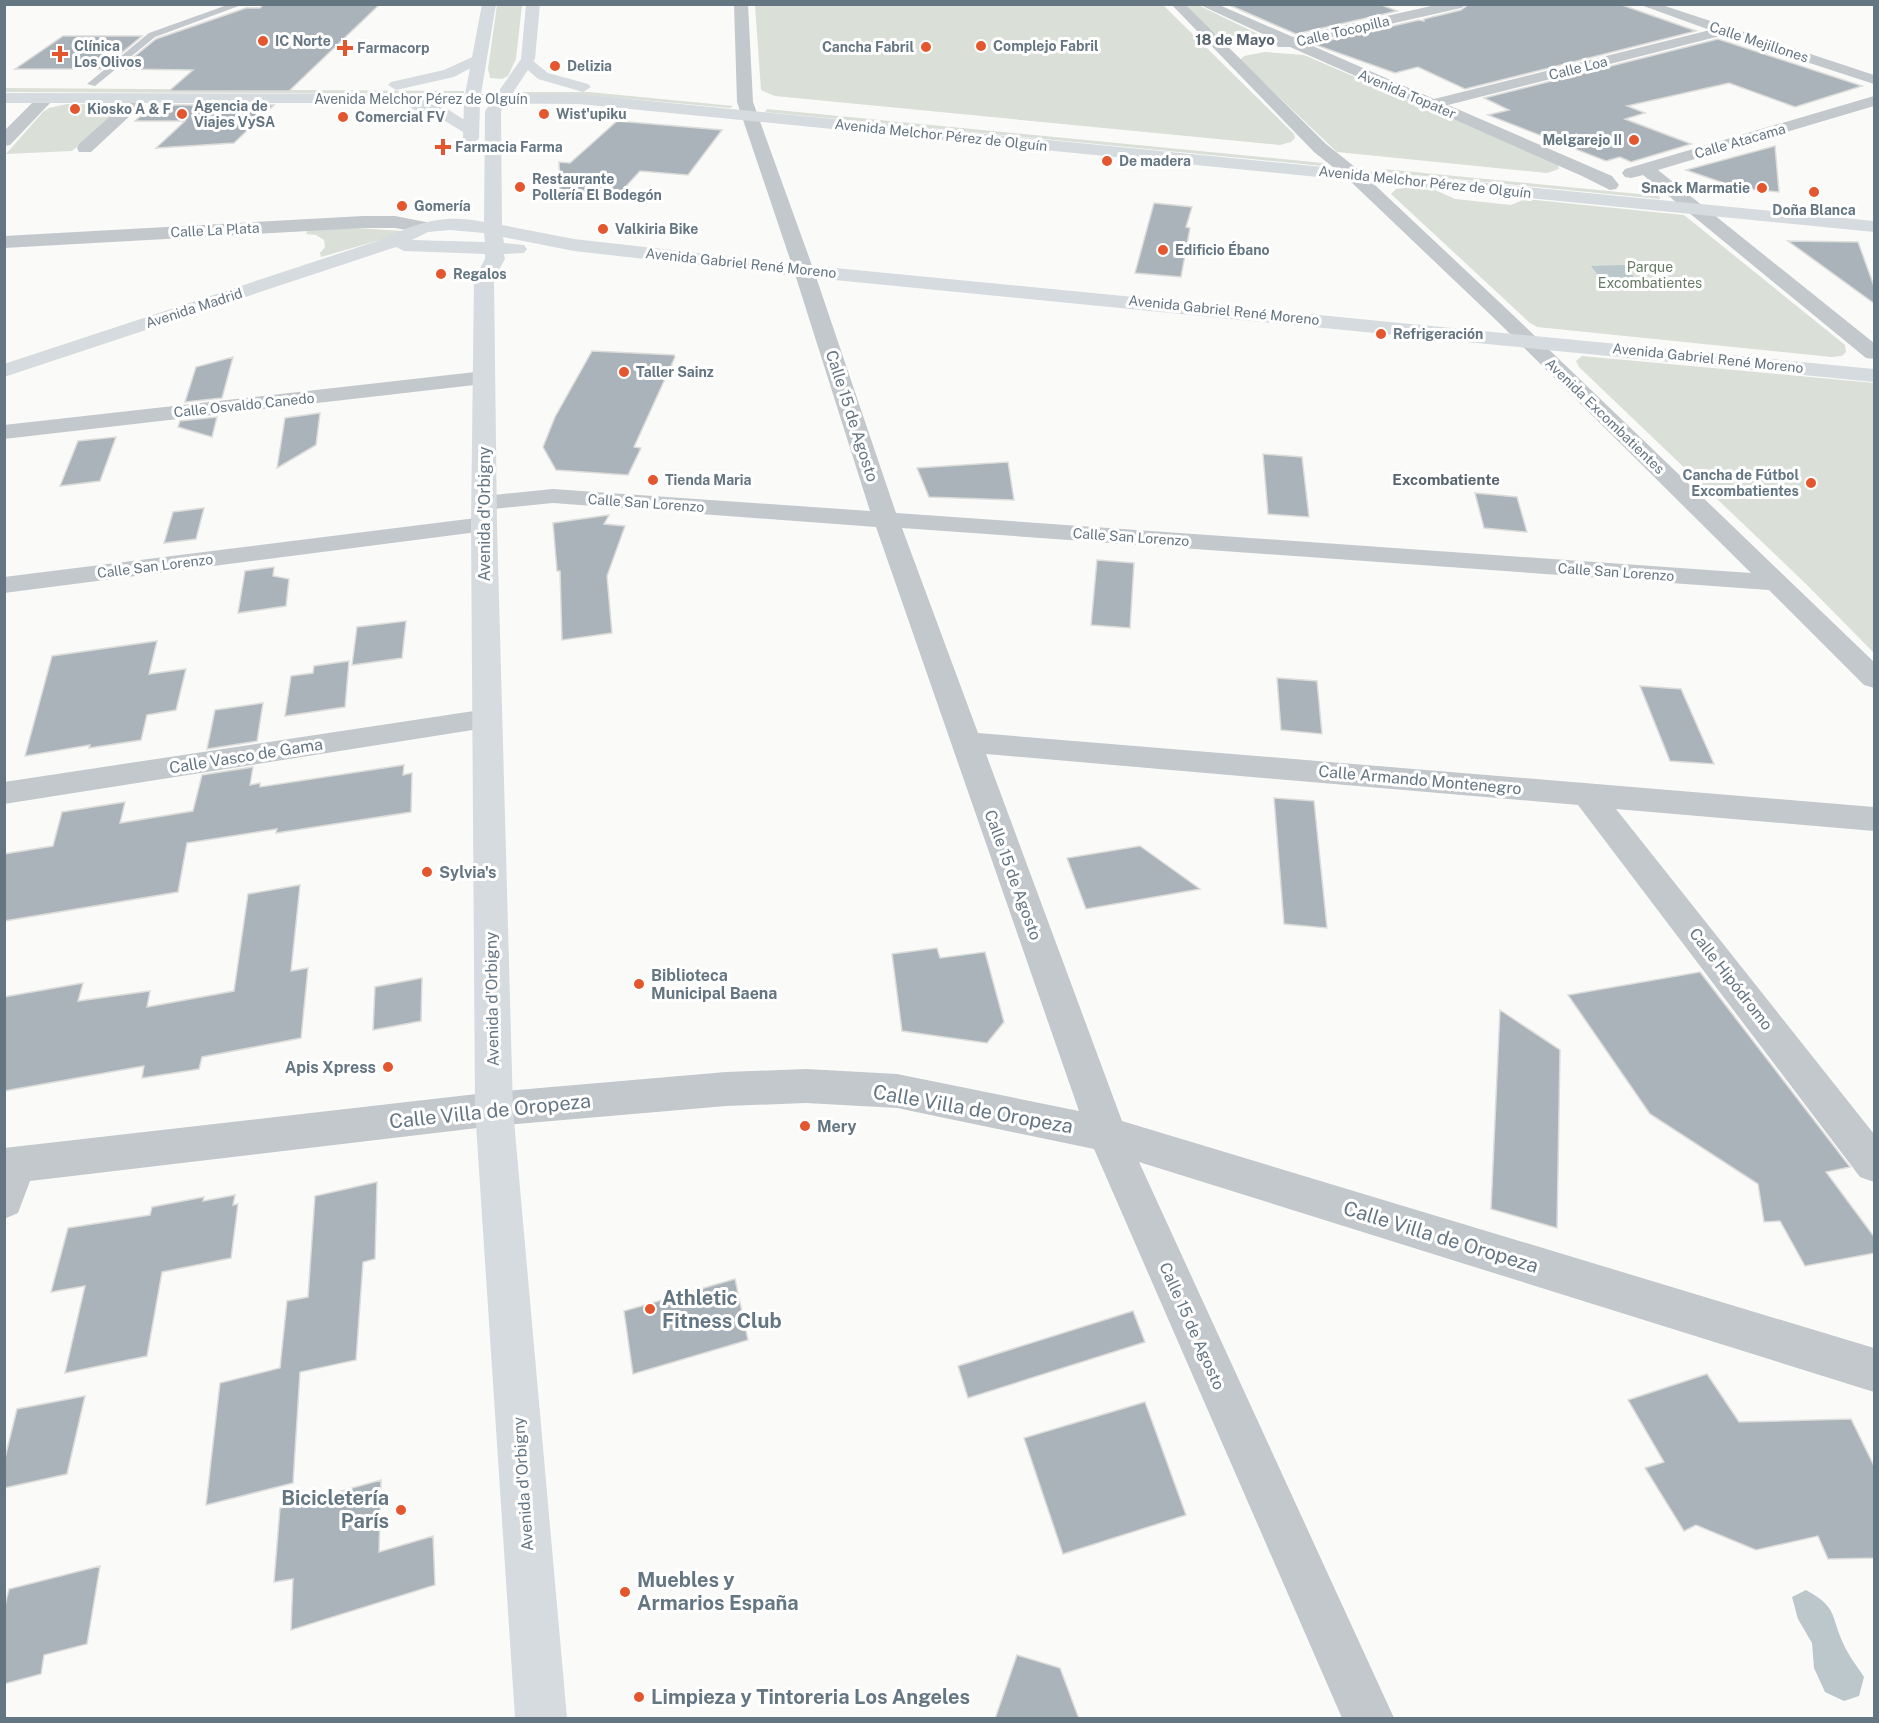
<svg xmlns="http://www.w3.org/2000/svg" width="1879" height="1723" font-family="'Public Sans',sans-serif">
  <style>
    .green { fill: #dadfd7 }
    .water { fill: #bbc7cb }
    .building { fill: #aab3b9; stroke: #dcdcda; stroke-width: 1.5 }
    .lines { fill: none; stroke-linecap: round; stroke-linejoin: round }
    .lane { fill: #c3c8cc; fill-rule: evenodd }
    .street { fill: #c3c8cc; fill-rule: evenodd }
    .secondary { fill: #d6dbdf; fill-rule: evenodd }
    .highway { fill: #d6dbdf; fill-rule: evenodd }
    .poi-dot { fill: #e4572e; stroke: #fff; stroke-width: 2 }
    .labels { text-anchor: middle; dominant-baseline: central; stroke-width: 6; stroke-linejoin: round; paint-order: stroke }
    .far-street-label { font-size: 14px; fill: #657683; stroke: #fff }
    .far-poi-label { font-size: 14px; font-weight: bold; fill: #657683; stroke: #fff; text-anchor: start }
    .far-park-label { font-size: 14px; fill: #687a64; stroke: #fff }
    .far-neighbourhood-label { font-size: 15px; font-weight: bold; fill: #57646e; stroke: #fff }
    .street-label { font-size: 16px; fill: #657683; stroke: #fff }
    .poi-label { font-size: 16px; font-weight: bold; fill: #657683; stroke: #fff; text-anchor: start }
    .near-street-label { font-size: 20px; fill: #657683; stroke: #fff }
    .near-poi-label { font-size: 20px; font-weight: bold; fill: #657683; stroke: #fff; text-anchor: start }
  </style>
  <rect width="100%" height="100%" fill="#fafaf8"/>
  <path class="green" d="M497,5H522L516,59L508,76L502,79L490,78L488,69Z
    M755,5H1163L1294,134L1295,138L1291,142L1280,145L775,96L761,90Z
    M1186,5H1198L1258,34L1263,38L1262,41C1233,62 1204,22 1186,5Z
    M1265,52L1304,55L1548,160L1558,165L1559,169L1547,173L1337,152L1240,60L1244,56Z
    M5,88L464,91V94L5,92Z
    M518,92H589L733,106L730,108L586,95L515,94Z
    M67,104L126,105L72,151L6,154L43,112L49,108Z
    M767,109L1323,163V166L765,112Z
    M1384,169L1659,196L1660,199L1384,172Z
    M1406,188L1435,190L1455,199L1511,205L1525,199L1684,215L1845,345L1846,352L1842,356L1831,357L1537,327L1530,323L1391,194L1396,189Z
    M357,228L402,231L397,235L321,257L320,253L325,247L324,240L316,235L306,234L308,230Z
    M1582,356L1874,383V653L1805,583L1579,367L1576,361Z"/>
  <path class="water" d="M1624,265L1637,281L1603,282L1591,266Z
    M1806,1590C1838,1608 1830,1614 1843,1643C1848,1655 1857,1666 1864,1677L1859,1696L1844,1701L1825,1692L1814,1668L1812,1643L1798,1619L1792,1597Z"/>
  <path class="building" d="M264,4H380L289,91H169L193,70L119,69L156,39L246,8H260Z
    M1227,4H1379L1397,11L1296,34Z
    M1469,4H1619L1696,31L1465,89L1418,67L1395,73L1313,44L1419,20L1424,21V19L1461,10Z
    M63,36H142L102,69H15Z
    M1718,39L1862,86L1795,107L1729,83L1627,106L1645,113L1625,119L1691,144L1631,162L1620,157L1606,161L1488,115L1509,110L1484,98Z
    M153,105H274L234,143L156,148L185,121H135Z
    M617,121L722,130L688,175L640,171L617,196L560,191L559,162L570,163Z
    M1775,146L1779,192L1738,188L1686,170Z
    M1154,203L1192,207L1186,227L1190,228L1181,277L1135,273Z
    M1788,241L1858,242L1875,289V304Z
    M592,351L674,355L675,357L634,447L641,448L628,475L556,470L543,447L555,417Z
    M233,357L222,398L185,402L196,367Z
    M320,413L316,445L277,468L285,418Z
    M217,417L212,437L178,427L180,421Z
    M116,437L100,481L60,486L78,441Z
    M1263,454L1302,457L1309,517L1268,514Z
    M1008,462L1014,500L929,497L917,468Z
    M1475,493L1517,497L1527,532L1484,528Z
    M204,508L196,539L164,543L173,512Z
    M609,515L604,524L625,526L607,576L612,633L562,640L560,571H557L553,523Z
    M1097,560L1134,563L1130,628L1091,625Z
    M274,567L273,576L289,579L286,606L238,613L245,571Z
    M406,621L402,658L352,665L357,627Z
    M157,641L149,674L186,669L176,710L147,715L141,740L89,748L90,745L25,756L52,656Z
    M349,661L345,707L285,716L291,676L313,673L314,666Z
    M1277,678L1317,681L1322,734L1281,730Z
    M1640,686L1681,689L1714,764L1670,761Z
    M263,703L257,741L207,749L215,710Z
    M404,765L403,775L412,773L411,812L276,833L277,829L187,843L178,892L4,921V854L53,846L62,812L125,802L120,823L193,811L202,775L253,767L250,785L260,783V787Z
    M1274,798L1314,801L1327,928L1284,924Z
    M1140,846L1200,889L1086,909L1067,858Z
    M300,885L291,971L308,968L301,1038L202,1057L199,1069L142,1078L144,1066L4,1091V997L83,983L78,1001L150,991L147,1007L234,991L248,894Z
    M937,948L940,958L985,952L1004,1022L987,1043L902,1031L892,954Z
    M1700,972L1850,1167L1826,1172L1875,1238V1253L1805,1266L1780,1221L1764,1222L1758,1184L1650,1114L1568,995Z
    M422,978L421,1021L373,1030L375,987Z
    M1500,1010L1560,1050L1557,1228L1491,1209Z
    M377,1182L375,1259L363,1262L356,1360L300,1372L293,1483L206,1505L220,1383L280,1368L287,1301L308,1297L315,1196Z
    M235,1195L233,1205L238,1204L231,1258L162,1272L147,1356L65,1373L85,1286L51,1292L68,1228L150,1215L152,1207L204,1197L203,1201Z
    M735,1279L748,1340L633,1374L624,1311Z
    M1133,1311L1145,1342L968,1398L958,1366Z
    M1707,1374L1739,1422L1851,1419L1875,1468V1558L1828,1559L1818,1536L1756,1550L1696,1525L1684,1531L1645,1468L1664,1462L1628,1400Z
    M85,1396L67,1474L4,1488V1462L17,1409Z
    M1145,1402L1186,1515L1063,1554L1024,1438Z
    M381,1480L379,1552L433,1536L435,1585L291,1630L293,1579L274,1582L280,1508Z
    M100,1566L87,1644L44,1655L41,1674L4,1684V1609L9,1589Z
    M1017,1655L1060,1668L1079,1719H995Z"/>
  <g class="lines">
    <path class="lane" d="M230,4H244L155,37L95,86L87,84L149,33Z"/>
    <path class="street" d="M734,4H748L753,102L814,271L896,513L1751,573L1498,322L1348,179L1314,152L1171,4H1185L1326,144L1360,171L1512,314L1874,662V688L1864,685L1769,590L902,528L978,733L1874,807V831L1616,809L1874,1134V1182L1860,1177L1578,805L986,754L1122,1121L1874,1348V1392L1139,1162L1394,1718H1342L1094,1149L897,1108L806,1103L726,1106L494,1126L30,1181L18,1213L4,1219V1148L494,1092L726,1072L806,1069L897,1074L1079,1111L876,527L553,503L484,510L475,508L472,503L475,498L484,496L553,489L870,511L794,271L737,102Z
      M1198,4H1217L1293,37L1440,4H1467L1461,8L1306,43L1434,99L1710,30L1638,4H1659L1874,75V84L1724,35L1448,105L1612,176L1619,185L1616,189L1610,190L1582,176L1290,47H1278L1276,44L1278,41Z
      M46,93L52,95L54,98L52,101L10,145L4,146V131L40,95Z
      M139,94L147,99L145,102L91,152H79L77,148L79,144L133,96Z
      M1874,96V106L1658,170L1874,343V359L1866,358L1643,175L1631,178L1625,177L1622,173L1625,169Z
      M363,216H395L431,223L433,227L431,231L424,233L395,228H363L4,248V236Z
      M484,371L492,373L495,378L492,383L4,439V425Z
      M484,517L493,520L497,525L493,530L4,593V577Z
      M487,709L498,712L502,719L498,726L4,804V782Z"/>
    <path class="secondary" d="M482,4H496L480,100L479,139L471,144L463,139L464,100Z
      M526,4H540L535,59L501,111L502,225L574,239L804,265L1874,369V382L804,277L574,251L503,237L504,243L524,245L527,249L524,253L504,254L505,259L494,279L497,525L513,1109L567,1718H515L475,1109L471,525L474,279L485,259V254L404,251L396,247L4,377V364L377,241C416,224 440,213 484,222L485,111L521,59ZM450,230L484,233L485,242L412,240L428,232Z"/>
    <path class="highway" d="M479,54L486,58L484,61L454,77L396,90L388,85L391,82L444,70Z
      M527,59L532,60L548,73L588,84L591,87L583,92L538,79L520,63Z
      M4,93L579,94L1874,221V232L579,104L427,103L449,110L477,128L479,132L471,137L437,116L412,109L410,106L412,103H4Z"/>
  </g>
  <g class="poi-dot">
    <circle cx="263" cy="41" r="6"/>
    <circle cx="981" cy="46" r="6"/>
    <circle cx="926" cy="47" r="6"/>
    <path d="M342 39h6v6h6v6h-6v6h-6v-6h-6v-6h6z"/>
    <path d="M57 45h6v6h6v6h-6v6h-6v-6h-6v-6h6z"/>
    <circle cx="555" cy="66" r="6"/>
    <circle cx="75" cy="109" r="6"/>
    <circle cx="182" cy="114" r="6"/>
    <circle cx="544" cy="114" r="6"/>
    <circle cx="343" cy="117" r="6"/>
    <circle cx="1634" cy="140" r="6"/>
    <path d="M440 138h6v6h6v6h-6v6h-6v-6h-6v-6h6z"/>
    <circle cx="1107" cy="161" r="6"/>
    <circle cx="520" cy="187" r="6"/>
    <circle cx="1762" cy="188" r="6"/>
    <circle cx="1814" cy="192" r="6"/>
    <circle cx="402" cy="206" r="6"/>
    <circle cx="603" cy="229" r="6"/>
    <circle cx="1163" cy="250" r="6"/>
    <circle cx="441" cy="274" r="6"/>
    <circle cx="1381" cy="334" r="6"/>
    <circle cx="624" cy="372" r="6"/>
    <circle cx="653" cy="480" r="6"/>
    <circle cx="1811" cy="483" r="6"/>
    <circle cx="427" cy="872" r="6"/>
    <circle cx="639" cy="984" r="6"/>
    <circle cx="388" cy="1067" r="6"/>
    <circle cx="805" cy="1126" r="6"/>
    <circle cx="650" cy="1309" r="6"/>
    <circle cx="401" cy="1510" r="6"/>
    <circle cx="625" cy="1592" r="6"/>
    <circle cx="639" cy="1697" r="6"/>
  </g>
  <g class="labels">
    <g class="far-street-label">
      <text transform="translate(1343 31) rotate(-13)">Calle Tocopilla</text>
      <text transform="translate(1759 42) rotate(18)">Calle Mejillones</text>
      <text transform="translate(1578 68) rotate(-14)">Calle Loa</text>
      <text transform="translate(1407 94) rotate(23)">Avenida Topater</text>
      <text x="421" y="99">Avenida Melchor Pérez de Olguín</text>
      <text transform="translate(941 135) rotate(6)">Avenida Melchor Pérez de Olguín</text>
      <text transform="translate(1740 141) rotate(-16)">Calle Atacama</text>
      <text transform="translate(1425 182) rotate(6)">Avenida Melchor Pérez de Olguín</text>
      <text transform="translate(215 230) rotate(-3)">Calle La Plata</text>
      <text transform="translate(741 263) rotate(6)">Avenida Gabriel René Moreno</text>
      <text transform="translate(194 308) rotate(-18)">Avenida Madrid</text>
      <text transform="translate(1224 310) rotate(6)">Avenida Gabriel René Moreno</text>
      <text transform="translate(1708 358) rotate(6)">Avenida Gabriel René Moreno</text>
      <text transform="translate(244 405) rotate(-6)">Calle Osvaldo Canedo</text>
      <text transform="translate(1605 416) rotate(44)">Avenida Excombatientes</text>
      <text transform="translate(646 503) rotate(4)">Calle San Lorenzo</text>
      <text transform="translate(1131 537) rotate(4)">Calle San Lorenzo</text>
      <text transform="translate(155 566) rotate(-7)">Calle San Lorenzo</text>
      <text transform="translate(1616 572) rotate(4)">Calle San Lorenzo</text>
    </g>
    <g class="far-poi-label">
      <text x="275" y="41">IC Norte</text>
      <text x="74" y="46">Clínica<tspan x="74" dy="16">Los Olivos</tspan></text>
      <text x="993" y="46">Complejo Fabril</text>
      <text x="914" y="47" text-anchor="end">Cancha Fabril</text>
      <text x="357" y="48">Farmacorp</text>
      <text x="567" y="66">Delizia</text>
      <text x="194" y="106">Agencia de<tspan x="194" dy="16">Viajes VySA</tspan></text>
      <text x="87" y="109">Kiosko A &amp; F</text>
      <text x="556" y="114">Wist'upiku</text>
      <text x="355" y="117">Comercial FV</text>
      <text x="1622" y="140" text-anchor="end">Melgarejo II</text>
      <text x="455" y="147">Farmacia Farma</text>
      <text x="1119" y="161">De madera</text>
      <text x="532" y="179">Restaurante<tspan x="532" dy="16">Pollería El Bodegón</tspan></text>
      <text x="1750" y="188" text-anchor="end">Snack Marmatie</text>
      <text x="414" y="206">Gomería</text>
      <text x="1814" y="210" text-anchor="middle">Doña Blanca</text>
      <text x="615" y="229">Valkiria Bike</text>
      <text x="1175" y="250">Edificio Ébano</text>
      <text x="453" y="274">Regalos</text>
      <text x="1393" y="334">Refrigeración</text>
      <text x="636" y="372">Taller Sainz</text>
      <text x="1799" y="475" text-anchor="end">Cancha de Fútbol<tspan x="1799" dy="16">Excombatientes</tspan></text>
      <text x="665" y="480">Tienda Maria</text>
    </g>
    <g class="far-park-label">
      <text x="1650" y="267">Parque<tspan x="1650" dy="16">Excombatientes</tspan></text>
    </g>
    <g class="far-neighbourhood-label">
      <text x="1235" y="39">18 de Mayo</text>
      <text x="1446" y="479">Excombatiente</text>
    </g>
    <g class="street-label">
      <text transform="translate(852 416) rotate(72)">Calle 15 de Agosto</text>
      <text transform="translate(484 514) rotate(-90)">Avenida d'Orbigny</text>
      <text transform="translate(246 756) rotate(-9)">Calle Vasco de Gama</text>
      <text transform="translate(1420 780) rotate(5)">Calle Armando Montenegro</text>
      <text transform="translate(1013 875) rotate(70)">Calle 15 de Agosto</text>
      <text transform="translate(1731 979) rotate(52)">Calle Hipódromo</text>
      <text transform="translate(492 999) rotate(-91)">Avenida d'Orbigny</text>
      <text transform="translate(1192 1326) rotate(66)">Calle 15 de Agosto</text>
      <text transform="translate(523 1484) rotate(-94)">Avenida d'Orbigny</text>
    </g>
    <g class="poi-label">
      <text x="439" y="872">Sylvia's</text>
      <text x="651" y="975">Biblioteca<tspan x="651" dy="18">Municipal Baena</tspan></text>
      <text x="376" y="1067" text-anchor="end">Apis Xpress</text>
      <text x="817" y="1126">Mery</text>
    </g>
    <g class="near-street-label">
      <text transform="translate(973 1109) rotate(10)">Calle Villa de Oropeza</text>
      <text transform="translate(490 1111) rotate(-6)">Calle Villa de Oropeza</text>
      <text transform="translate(1441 1237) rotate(17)">Calle Villa de Oropeza</text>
    </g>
    <g class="near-poi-label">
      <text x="662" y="1298">Athletic<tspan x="662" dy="23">Fitness Club</tspan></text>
      <text x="389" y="1498" text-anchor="end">Bicicletería<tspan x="389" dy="23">París</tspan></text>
      <text x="637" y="1580">Muebles y<tspan x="637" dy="23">Armarios España</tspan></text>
      <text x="651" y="1697">Limpieza y Tintoreria Los Angeles</text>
    </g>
  </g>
  <rect width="1879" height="1723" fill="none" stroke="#657683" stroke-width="12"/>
</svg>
